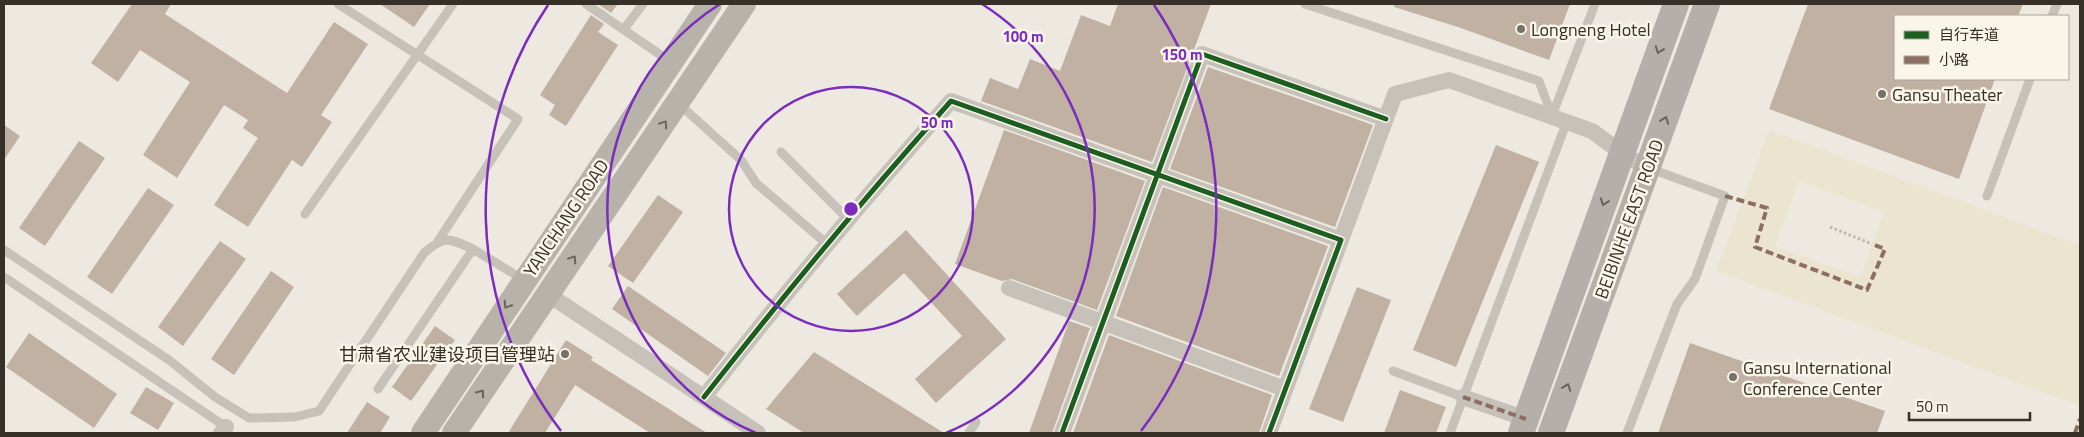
<svg xmlns="http://www.w3.org/2000/svg" width="2084" height="437" font-family="'Titillium Web','Noto Sans SC',sans-serif">
  <style>
    .plaza { fill: #ebe5d0; fill-rule: evenodd }
    .building { fill: #c0b1a2 }
    .lines { fill: none; stroke-linecap: round; stroke-linejoin: round }
    .path { stroke: #bebab2; stroke-width: 3; stroke-dasharray: 2.5 2.5; stroke-linecap: butt }
    .lane { stroke: #c6c2b9; stroke-width: 9 }
    .street { stroke: #c6c2b9; stroke-width: 16 }
    .secondary { stroke: #b7b2aa; stroke-width: 24 }
    .primary { stroke: #b4b0a9; stroke-width: 26 }
    .quiet { stroke: #8d6e63; stroke-width: 4; stroke-dasharray: 8 4; stroke-linecap: butt }
    .cycleway-casing { stroke: #f9f5e8; stroke-width: 8 }
    .cycleway { stroke: #1b5e20; stroke-width: 5 }
    .oneway { stroke: #68635c }
    .oneway2 { stroke: #6a645c }
    .ring { fill: none; stroke: #7b2cbf; stroke-width: 2.5 }
    .poi-dot { fill: #767168; stroke: #f9f5e8; stroke-width: 2 }
    .labels { text-anchor: middle; dominant-baseline: central; stroke-width: 5; stroke-linejoin: round; paint-order: stroke }
    .poi-label { font-size: 18px; fill: #363028; stroke: #f9f5e8; text-anchor: start }
    .street-label { font-size: 18px; fill: #363028; stroke: #f9f5e8 }
    .centre { fill: #7b2cbf; stroke: #f9f5e8; stroke-width: 2.5 }
    .ring-label { font-size: 15px; text-anchor: middle; font-weight: bold; fill: #7b2cbf; stroke: #f9f5e8; stroke-width: 5; stroke-linejoin: round; paint-order: stroke }
  </style>
  <rect width="100%" height="100%" fill="#ede9e0"/>
  <path class="plaza" d="M1769,130L2080,245V406L1716,271ZM1799,181L1884,212L1860,277L1775,246Z"/>
  <path class="building" d="M132,4H171L165,14L287,93L334,22L368,44L321,115L332,122L302,167L292,160L248,227L214,205L258,138L243,128L248,120L224,105L177,178L143,155L190,82L140,50L118,82L91,63Z
    M380,4H430L414,27Z
    M598,4H618L611,13Z
    M1118,4H1211L1152,162L981,101L990,78L1018,89L1030,59L1060,71L1081,15L1110,26Z
    M1394,4H1570L1549,60L1461,28L1394,7Z
    M1808,4H2023L2018,16H1895V79H1995L1959,179L1769,109Z
    M591,15L604,24L598,32L618,45L566,126L549,115L555,105L540,95Z
    M1208,67L1373,125L1335,227L1170,169Z
    M4,125L20,136L4,160Z
    M1004,130L1145,181L1097,310L1012,279L1002,281L955,264Z
    M79,141L105,158L45,246L19,228Z
    M1496,145L1539,162L1456,367L1413,350Z
    M1163,187L1328,246L1279,376L1116,316Z
    M148,188L174,205L112,294L87,277Z
    M658,195L683,212L633,283L608,266Z
    M906,230L1006,339L936,403L915,379L962,336L904,273L857,316L837,294Z
    M220,241L246,259L183,346L158,327Z
    M271,271L294,287L234,375L211,359Z
    M628,286L726,353L708,376L612,309Z
    M1357,287L1391,300L1343,422L1309,409Z
    M1069,321L1090,328L1052,433H1029Z
    M435,326L455,340L411,401L392,387Z
    M29,333L117,394L94,428L6,367Z
    M1109,335L1272,395L1259,433H1073Z
    M566,340L593,357L591,360L707,433H650L575,385L545,433H508Z
    M1690,343L1885,411L1877,433H1658Z
    M814,352L944,433H804L766,409Z
    M146,387L174,403L158,430L130,413Z
    M1400,390L1446,407L1436,433H1384Z
    M367,402L390,417L380,433H347Z"/>
  <g class="lines">
    <path class="path" d="M1830,227L1872,244"/>
    <path class="lane" d="M338,4L518,119L438,241
      M586,4L671,62
      M1305,4L1539,81L1552,116
      M2052,16L2057,4
      M624,29L643,4
      M679,104L741,160L756,183L827,244
      M1552,116L1595,4
      M781,152L848,219
      M1987,196L2030,79
      M305,214L453,4
      M4,250L169,360L215,397L249,418L295,417L319,411L424,253C444,235 449,238 473,249
      M4,277L226,427
      M1393,371L1463,397
      M378,389L473,249L524,280
      M969,433L976,422
      M1450,433L1567,121
      M1627,433L1677,304L1695,279L1725,196L1651,169"/>
    <path class="street" d="M1341,240L1395,94L1449,80L1592,131L1622,153L1647,168
      M1009,288L1285,389
      M549,295L758,433
      M704,397C783,296 865,197 951,101L1341,240L1269,433
      M1463,397L1526,419
      M221,433L226,427
      M1062,433L1202,54L1386,119"/>
    <path class="secondary" d="M423,433L710,4
      M454,433L744,4"/>
    <path class="primary" d="M1521,433L1676,4
      M1551,433L1707,4"/>
    <path class="quiet" d="M1725,196L1767,208L1755,247L1867,290L1885,249L1872,244
      M1463,397L1526,419
      M2075,433L2080,419"/>
    <defs>
      <path id="cycleway" d="M704,397C783,296 865,197 951,101L1341,240L1269,433
        M1062,433L1202,54L1386,119"/>
    </defs>
    <use href="#cycleway" class="cycleway-casing"/>
    <use href="#cycleway" class="cycleway"/>
  </g>
  <defs><path id="oneway-chevron" d="M-2-3.5L2.5 0L-2 3.5" fill="none" stroke-width="1.6" stroke-linecap="round" stroke-linejoin="round" transform="scale(1.25)"/></defs>
  <g class="oneway">
    <use href="#oneway-chevron" transform="translate(1659 50) rotate(110)"/>
    <use href="#oneway-chevron" transform="translate(1665 120) rotate(-70)"/>
    <use href="#oneway-chevron" transform="translate(1604 202) rotate(110)"/>
    <use href="#oneway-chevron" transform="translate(1567 387) rotate(-70)"/>
  </g>
  <g class="oneway2">
    <use href="#oneway-chevron" transform="translate(664 124) rotate(-56)"/>
    <use href="#oneway-chevron" transform="translate(573 259) rotate(-56)"/>
    <use href="#oneway-chevron" transform="translate(507 305) rotate(123)"/>
    <use href="#oneway-chevron" transform="translate(481 393) rotate(-55)"/>
  </g>
  <g class="ring">
    <circle cx="851" cy="209" r="122"/>
    <path d="M756 433A243 243 0 0 1 720 4M982 4A243 243 0 0 1 946 433"/>
    <path d="M561 431A365 365 0 0 1 548 5M1154 5A365 365 0 0 1 1141 431"/>
  </g>
  <g class="poi-dot">
    <circle cx="1521" cy="29" r="5"/>
    <circle cx="1882" cy="94" r="5"/>
    <circle cx="565" cy="354" r="5"/>
    <circle cx="1733" cy="377" r="5"/>
  </g>
  <g class="labels">
    <g class="poi-label">
      <text x="1531" y="29">Longneng Hotel</text>
      <text x="1892" y="94">Gansu Theater</text>
      <text x="555" y="354" text-anchor="end">甘肃省农业建设项目管理站</text>
      <text x="1743" y="367">Gansu International<tspan x="1743" dy="21">Conference Center</tspan></text>
    </g>
    <g class="street-label">
      <text transform="translate(566 218) rotate(-56)">YANCHANG ROAD</text>
      <text transform="translate(1629 219) rotate(-70)">BEIBINHE EAST ROAD</text>
    </g>
  </g>
  <circle cx="851" cy="209" r="8" class="centre"/>
  <g class="ring-label">
    <text x="1023" y="42">100 m</text>
    <text x="1182" y="60">150 m</text>
    <text x="937" y="128">50 m</text>
  </g>
  <rect width="2084" height="437" fill="none" stroke="#363028" stroke-width="10"/>
  <rect x="1894" y="15" width="175" height="65" fill="#f9f5e8" stroke="#aba69b"/>
  <rect x="1904" y="31" width="25" height="8" fill="#1b5e20" stroke="#aba69b"/>
  <text x="1939" y="40" font-size="15" fill="#363028">自行车道</text>
  <rect x="1904" y="56" width="25" height="8" fill="#8d6e63" stroke="#aba69b"/>
  <text x="1939" y="65" font-size="15" fill="#363028">小路</text>
  <path d="M1909 412v8h121v-8" fill="none" stroke="#363028" stroke-width="2.5"/>
  <text x="1916" y="412" font-size="15" fill="#363028" stroke="#f9f5e8" stroke-width="4" paint-order="stroke">50 m</text>
</svg>
